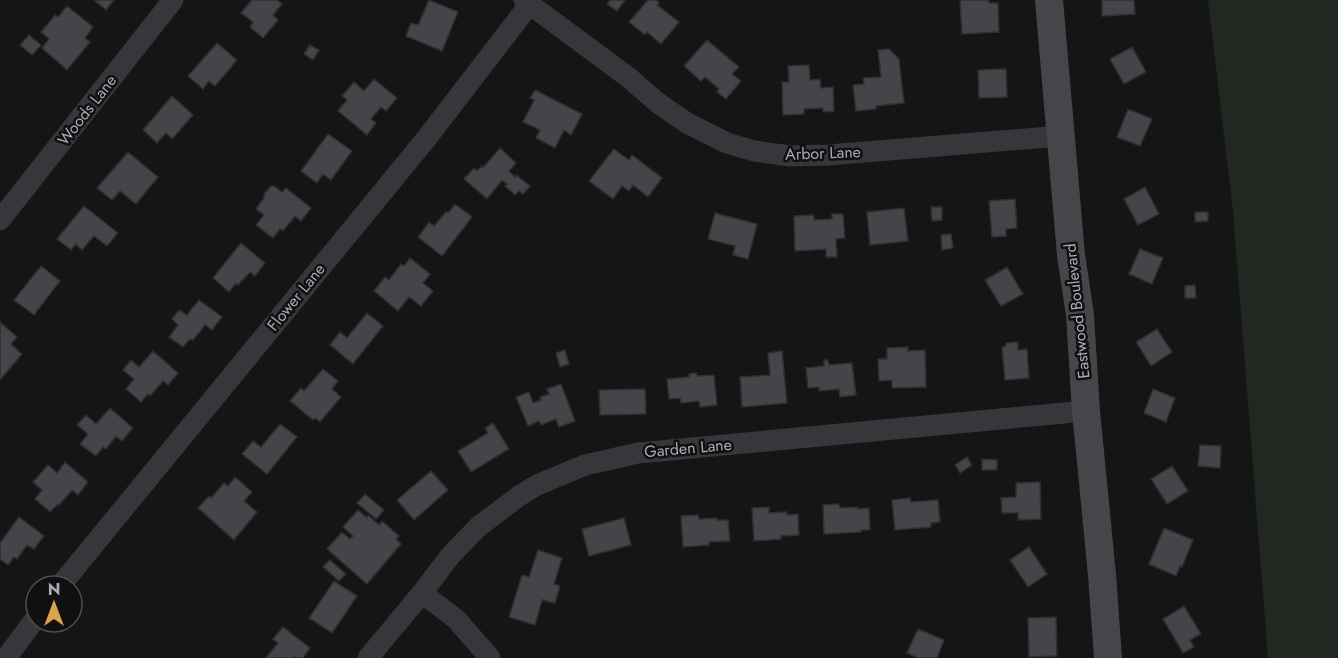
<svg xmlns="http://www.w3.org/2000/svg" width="1338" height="658" font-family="Jost,sans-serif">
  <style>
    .green { fill: #212822 }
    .building { fill: #444549; stroke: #2f2f32; stroke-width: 1.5 }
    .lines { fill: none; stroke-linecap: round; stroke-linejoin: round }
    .street { stroke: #36373b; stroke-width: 21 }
    .secondary { stroke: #44464a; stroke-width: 28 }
    .labels { text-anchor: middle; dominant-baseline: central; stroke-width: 5; stroke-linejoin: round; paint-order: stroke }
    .street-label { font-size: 16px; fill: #a8acb5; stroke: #101011 }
  </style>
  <rect width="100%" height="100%" fill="#151516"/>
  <path class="green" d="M1208,0H1338V658H1268L1233,211Z"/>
  <path class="building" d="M94,0H114L106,10Z
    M252,0H277L282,4L273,15L278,20L263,38L250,27L253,22L241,13Z
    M429,0L458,12L442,51L406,36L411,23L418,25Z
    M610,0H625L617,11L607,4Z
    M648,0H656L659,3L657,5L679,22L661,44L647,32L645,35L629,22Z
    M960,0H989V3H998L999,32L962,34Z
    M1102,0H1134L1135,14L1102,16Z
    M67,6L93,27L85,38L90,42L67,70L42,48L49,39L41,32L55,15L58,17Z
    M29,35L41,45L32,55L20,45Z
    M707,40L739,67L732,74L741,81L726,99L717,92L719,89L705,77L701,81L684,66Z
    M217,43L237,60L215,86L209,81L203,89L188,76Z
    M310,45L319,50L313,60L304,54Z
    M1132,47L1146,72L1124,84L1110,59Z
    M889,49L899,59L904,103L876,106V109L856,111L853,85L864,84L863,78L881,77L878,50Z
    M809,65L810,80L820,79L821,88L833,87L834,111L823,112V108L804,109V114L783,115L782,82H789L788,66Z
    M1006,69L1007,97L979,98L978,70Z
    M374,79L397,98L386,111L381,107L371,119L376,123L367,135L338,111L347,100L342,96L354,82L364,91Z
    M535,90L582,114L571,135L564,130L555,148L536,138L540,130L523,122L534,100L530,98Z
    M172,96L193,115L172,139L166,133L157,143L143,130Z
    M1128,109L1152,119L1140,146L1117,137Z
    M328,134L352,151L331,180L323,174L317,183L301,171Z
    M500,148L516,163L509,171L515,177L516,175L530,186L523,194L519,191L515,195L505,186L507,184L502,180L487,199L464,179L474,168L477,171L482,166L483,168Z
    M614,149L629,160L632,155L662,178L648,197L633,185L629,191L622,186L613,199L589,181Z
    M128,152L158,177L136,204L120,191L112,200L97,188Z
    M271,186H274L282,192L286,188L311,208L301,221L295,216L283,231L280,229L273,238L256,225L264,215L257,210V207L264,198V194Z
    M1145,187L1159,214L1138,225L1124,199Z
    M1015,199L1017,228L1006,229V236L992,237L989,201Z
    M455,204L472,217L442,256L418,237L429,222L434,226L446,212L448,213Z
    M84,206L118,233L107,246L94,236L82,250L76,244L71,250L57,239Z
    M931,207H942V220L932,221Z
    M904,208L908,241L870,245L867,212Z
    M1195,212H1208V221L1195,222Z
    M715,213L757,224L748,259L733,255L735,246L708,239Z
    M832,214H843L845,238L836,239L837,257H826V249L795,251L794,216L814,215V220L832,219Z
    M951,234L953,248L942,250L941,235Z
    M241,243L265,263L255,276L250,272L238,285L236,283L229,292L213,278Z
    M1140,249L1163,258L1152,284L1129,274Z
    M410,258L430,274L423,283L433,291L421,306L409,297L398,311L374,291L385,277L389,280L401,264L404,266Z
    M41,266L60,281L34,315L14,300Z
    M1007,267L1023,294L1001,306L985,280Z
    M1195,285L1196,298H1185V286Z
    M199,300L222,317L212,330L205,325L193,340L190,339L183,347L169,337L178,325L172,319L179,310L187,315Z
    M367,313L383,326L353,364L330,345L340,332L347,338Z
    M0,322L17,337L11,344L22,354L0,380Z
    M1157,329L1172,352L1151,366L1136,342Z
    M1018,342V350L1027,349L1029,378L1005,380L1002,347L1006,346V343Z
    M908,347V351L925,350L926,387L892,388V380L879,381L878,359H887V348Z
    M565,350L569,364L560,367L556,353Z
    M153,351L178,373L168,385L163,381L150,396L148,394L141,402L126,389L134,379L123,370L131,360L139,367Z
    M782,351L787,403L742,407L740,377L770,375L768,353Z
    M824,360H828L829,365L852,363L856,395L840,397L839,389L819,391V387L808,388L806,368L824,366Z
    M323,369L338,381L332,389L341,397L320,422L315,418L313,420L290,401L301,388L304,391Z
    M697,373V376L714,375L717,405L700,407L699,401L681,403L680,398L669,399L667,379L689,377V374Z
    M561,384L575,421L559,427L556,419L541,425L539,421L528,426L516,397L529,392L533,403L541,400L540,397L549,394L547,389Z
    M645,389L646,414L600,415L599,390Z
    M1153,389L1175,398L1166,422L1144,413Z
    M110,408L133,428L122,441L116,436L106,449L103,447L96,456L80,444L88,434L77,425L86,415L96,424Z
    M493,423L509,449L471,472L458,451L488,433L485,428Z
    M280,424L297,437L267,474L242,454L253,441L261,447Z
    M1200,445L1221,446L1220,468L1198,466Z
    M967,457L972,465L960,473L955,465Z
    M982,459L997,460V470H982Z
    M65,462L88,482L78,495L72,490L59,505L58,504L50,512L35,499L42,490L33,482L48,465L57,473Z
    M1172,466L1188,491L1167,504L1151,479Z
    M431,471L448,490L414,520L397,500Z
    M235,477L252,492L244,501L257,512L234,540L198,508L209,496L211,498L224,483L228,486Z
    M1040,482L1041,519L1018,520V513H1002L1001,498L1016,497V483Z
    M365,494L384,510L376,519L357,503Z
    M910,498L911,502L938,500L940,522L931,523V527L895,530L892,500Z
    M839,504L840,508L858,507V509L869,508L870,530H861V532L824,534L823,505Z
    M769,507V513L787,512V515L798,514L799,535L781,536V539L754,541L752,508Z
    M358,510L367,518L368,515L379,525L382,521L399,536L396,539L401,544L367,584L327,549L342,532L350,539L353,536L343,527Z
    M698,515L699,519L717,518V520H728L730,541L709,542V545L683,547L681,516Z
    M19,517L44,536L34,549L27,545L17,559L14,557L8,565L0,559V543Z
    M624,518L631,545L589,556L582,529Z
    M1164,528L1193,540L1182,567L1180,566L1176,576L1149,564Z
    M1029,547L1047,574L1028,587L1010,560Z
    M538,550L562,558L554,584L560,586L555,603L542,600L535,625L509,617L522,575L529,577Z
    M330,560L346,574L339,581L323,567Z
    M334,581L357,596L332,633L309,618Z
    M1184,606L1201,634L1190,640L1194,647L1183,653L1163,619Z
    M1056,617L1057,656L1029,657L1028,618Z
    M283,627L310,648L303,658H296L294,656L293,658H266L278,643L273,639Z
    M918,629L944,640L937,658H918L907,653Z"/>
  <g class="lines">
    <path class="street" d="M524,0L628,77L658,103L687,123L727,143L754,151L790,156L828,155L1061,136
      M0,220L173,0
      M60,586L426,139L529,5
      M422,593L456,619L490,658
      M6,658L36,618
      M368,658L422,593L450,556L478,527L519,496L537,485L585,465L638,453L1086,411"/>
    <path class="secondary" d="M1049,0L1071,255L1080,315L1086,411L1102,575L1108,658"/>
  </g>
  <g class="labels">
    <g class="street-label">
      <text transform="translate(87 110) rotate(-52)">Woods Lane</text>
      <text transform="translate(823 153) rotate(-2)">Arbor Lane</text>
      <text transform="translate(296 297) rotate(-51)">Flower Lane</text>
      <text transform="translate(1077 311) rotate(-96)">Eastwood Boulevard</text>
      <text transform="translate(688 448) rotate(-5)">Garden Lane</text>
    </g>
  </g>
  <g transform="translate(54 604)"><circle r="28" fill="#101011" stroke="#4d4e53" stroke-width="1.5"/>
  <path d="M0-4.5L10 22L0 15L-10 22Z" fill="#daa448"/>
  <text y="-9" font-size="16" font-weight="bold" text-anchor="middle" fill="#a8acb5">N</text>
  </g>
</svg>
